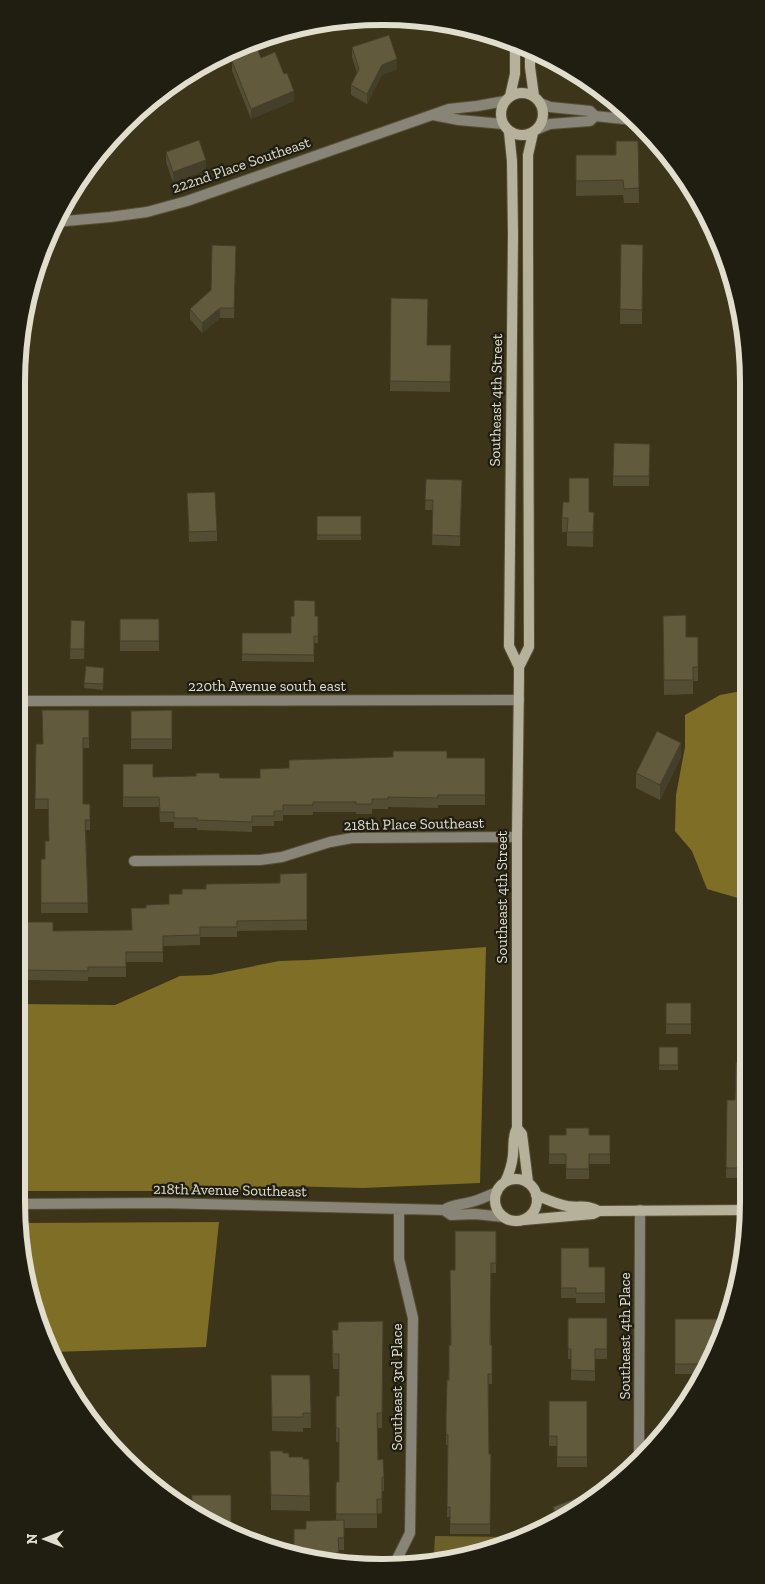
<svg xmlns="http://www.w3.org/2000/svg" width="765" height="1584" font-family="'Zilla Slab',serif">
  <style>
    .green { fill: #6b5f2a }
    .forest { fill: #7f6e25 }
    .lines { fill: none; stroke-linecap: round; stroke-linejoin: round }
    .street-casing { stroke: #575037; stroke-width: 12 }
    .secondary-casing { stroke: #575037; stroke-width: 12 }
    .street { stroke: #888477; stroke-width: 10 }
    .secondary { stroke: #b6b19b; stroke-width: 10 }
    .wall { fill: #534d34 }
    .shaded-wall { fill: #443f2b }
    .building { fill: #615a3d; stroke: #443f2b }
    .labels { text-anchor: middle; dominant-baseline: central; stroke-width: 4.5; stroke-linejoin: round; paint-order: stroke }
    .street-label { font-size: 15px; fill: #e2dece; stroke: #201d11 }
    .rim { fill: none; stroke: #e2dece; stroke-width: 6 }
  </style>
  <rect width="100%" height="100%" fill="#3c351a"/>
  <path class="green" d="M435,1536L515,1537V1539L430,1565L434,1553Z"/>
  <path class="forest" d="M747,690L748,901L707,889L692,851L675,831L676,795L685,747V715L720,695Z
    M486,947L480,1183L363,1188L284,1186L233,1191H17V1062L20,1004L115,1005L180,976L210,975L279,961L309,960Z
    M219,1222L206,1347L53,1352L36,1319L20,1223Z"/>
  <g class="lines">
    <defs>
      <path id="street" d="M540,103L550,107L590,111L595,116L633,120
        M433,115L459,120L503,124
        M538,129L550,124L590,121L595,116
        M55,222L110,217L147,212L187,201L449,109L477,106L505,101
        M16,701L519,700
        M134,861L260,860L282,857L330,842L352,838L517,837
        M17,1204L161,1203L444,1210C451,1205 458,1205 467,1203C478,1201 487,1196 497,1192
        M444,1210L451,1215L475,1214L504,1217
        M639,1462L640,1210
        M395,1563L410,1533L413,1318L399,1259V1209"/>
      <path id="secondary" d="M530,48V67L534,96
        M501 114a21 21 0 1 1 42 0a21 21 0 1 1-42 0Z
        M510,96L515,74V42
        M509,132L512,161L513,234L509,646L519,667
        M517,1128L522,1134L528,1182
        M495 1200a21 21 0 1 1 42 0a21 21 0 1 1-42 0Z
        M505,1182C509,1174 512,1165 513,1155C514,1145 512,1137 517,1128V837L519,677V667L529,647L528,234V155L533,133
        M536,1195C546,1199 556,1204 567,1206C580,1208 587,1204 599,1211
        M524,1220L593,1214L599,1211L748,1210"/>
    </defs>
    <use href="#street" class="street-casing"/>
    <use href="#secondary" class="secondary-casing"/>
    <use href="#street" class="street"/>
    <use href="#secondary" class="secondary"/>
  </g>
  <path class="wall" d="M352,47L397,69L382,75L367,104L351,95V85L357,73L352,57Z
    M261,58L284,74L294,101L251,119L232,71V61Z
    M638,141L639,203H624L623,195L576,196V155H616Z
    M166,152L206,170L173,182L166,162Z
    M621,244L643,245L642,324H620Z
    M236,256L234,318H220L202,333L190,319V309L211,290Z
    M391,298L427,345H451L450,392L390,391Z
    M650,454L649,486H613V476Z
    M426,479L462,480L460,546L432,545L433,510H425Z
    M187,493L217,531V541L189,542Z
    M589,512H594L593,547L567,546V532H562V518Z
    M317,516H361V540H317Z
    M315,616L318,623V643H314V662L242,661V633H291Z
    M663,616L686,637H698V681H693V694L664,695Z
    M120,619H159V651H120Z
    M71,620L85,631L84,659H70Z
    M86,666L104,673L103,690L84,688Z
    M89,710V748H83V804H90V830H86L88,913H41V859H45L49,841L48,809H35L36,744H42Z
    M172,710V749H131V711Z
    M681,757L660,800L636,788V773Z
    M447,758H485V805H438V808L388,807V809H372V814H356V812H313V815H283V821H274V826H252V832L197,830V828H174V822H160L159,807H123V764L153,777L220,778H260L289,768Z
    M307,873V930L237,931V937H200V945L163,946V962H126V977H88V981L25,980V922L53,931L131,930L146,908L169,904L182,894L206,889L280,883Z
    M744,996H748L749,1178H726L727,1100H735L746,1062V1031H744Z
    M666,1003H691V1034H666Z
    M659,1047H678V1070H659Z
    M549,1135H610V1164H589V1179H566V1164H549Z
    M496,1231V1273H491V1345H492V1384H488L489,1454H491L490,1534H450V1517H447L448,1445H446V1418L455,1270Z
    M561,1248L589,1267H605V1303H576V1298H561Z
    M568,1318H607V1359H595V1381L571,1380V1359H568Z
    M675,1319L727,1321L720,1343H711V1360L704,1374H675Z
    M383,1321L382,1428H377L378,1460L384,1477V1491H382V1513L377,1514V1528H344V1550H339V1562L311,1561L306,1529L336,1520V1482H339V1442H336V1396H339V1369H333L332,1345L338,1330Z
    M271,1375H310L311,1428H303V1432L272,1431Z
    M549,1401H587V1467H557V1446H549Z
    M270,1451L283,1453L289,1457L303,1459H309L310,1511L271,1510Z
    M585,1501L550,1526V1520L554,1518L553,1507Z"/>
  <path class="shaded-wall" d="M397,59V69L382,75L367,104V94L382,65Z
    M294,91V101L251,119V109Z
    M206,160V170L173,182V172Z
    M220,308V318L202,333V323Z
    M681,743V757L660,800V785Z"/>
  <path class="building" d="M389,35L397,59L382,65L367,94L351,85L359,69L352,47Z
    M258,50L261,58L275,52L284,74L287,73L294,91L251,109L232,61Z
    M199,140L206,160L173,172L166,152Z
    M616,141H638L639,188L624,189L623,180L576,181V155H616Z
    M621,244L643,245L642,310L620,309Z
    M212,245L236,246L234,308H220L202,323L190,309L211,290Z
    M391,298L428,299L427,345H451L450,382L390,381Z
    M614,443L650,444L649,476H613Z
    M569,478H589V512H594L593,532H567L568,518H562L563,502H569Z
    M426,479L462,480L460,536L432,535L433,500H425Z
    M215,492L217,531L189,532L187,493Z
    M317,516H361V535H317Z
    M294,600L315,601V616H318V636H314V655L242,654V633H291V616H294Z
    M686,615V637H698V667H693V680H664L663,616Z
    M120,619H159V641H120Z
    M71,620L85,621L84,649H70Z
    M86,666L104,668L103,684L84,683Z
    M42,710H89V738H83V804H90V820H85L88,903H41V859H45V841H49L48,799H35L36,744H43Z
    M172,710V739H131V711Z
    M657,731L681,743L660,785L636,773Z
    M393,751H447V758H485V795H438V798L388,797V799H372V804H356V802H313V805H283V811H274V816H252V822L197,820V818H174V812H160L159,797H123V764H153V777L196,776V773H219L220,778H260V769L289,768V760L393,757Z
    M307,873V920L237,921V927H200V935L163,936V952H126V967H88V971L25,970V922H53V931L132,930L131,908H146V905L169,904V894H182V889H206V884L280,883V874Z
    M744,996H748L749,1168H726L727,1100H735L736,1062H746V1021H744Z
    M666,1003H691V1024H666Z
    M659,1047H678V1065H659Z
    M566,1128H589V1135H610V1154H589V1169H566V1154H549V1135H566Z
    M455,1231H496V1263H491L490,1345H492V1374H488L489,1454H491L490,1524H450V1507H447L448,1435H446V1418L447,1380H449V1345H451L450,1270H455Z
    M561,1248H589V1267H605V1293H576V1288H561Z
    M568,1318H607V1349H595V1371L571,1370V1349H568Z
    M675,1319H727L723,1333H711V1360L709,1364H675Z
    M383,1321L382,1413H377L378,1460L383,1459L384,1477H382V1499H377V1514H336V1482H339V1428H336V1396H339V1354H333L332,1330H338V1322Z
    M271,1375H310L311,1413H303V1417H272Z
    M549,1401H587V1457H557V1436H549Z
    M270,1451H283V1453H289V1457H303V1459H309L310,1496L271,1495Z
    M192,1495H231V1530L199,1519L192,1513Z
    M582,1496L585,1501L552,1525L550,1520L557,1517L553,1507Z
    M344,1520V1538H338L339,1552H337V1562L311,1561L294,1554V1529H306V1521Z"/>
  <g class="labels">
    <g class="street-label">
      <text transform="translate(241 165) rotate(-19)">222nd Place Southeast</text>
      <text transform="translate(496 400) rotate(-89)">Southeast 4th Street</text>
      <text x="267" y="686">220th Avenue south east</text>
      <text transform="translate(414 824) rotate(-1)">218th Place Southeast</text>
      <text transform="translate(502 897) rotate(-90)">Southeast 4th Street</text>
      <text transform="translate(230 1190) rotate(1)">218th Avenue Southeast</text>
      <text transform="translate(625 1336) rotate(-90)">Southeast 4th Place</text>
      <text transform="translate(397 1387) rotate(-90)">Southeast 3rd Place</text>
    </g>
  </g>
  <path d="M0 0H765V1584H0ZM382 25H383A357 357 0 0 1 740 382V1202A357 357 0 0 1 383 1559H382A357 357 0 0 1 25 1202V382A357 357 0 0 1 382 25Z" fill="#201d11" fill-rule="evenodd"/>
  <path class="rim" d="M382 25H383A357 357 0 0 1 740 382V1202A357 357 0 0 1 383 1559H382A357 357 0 0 1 25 1202V382A357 357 0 0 1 382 25Z"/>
  <g transform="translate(45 1539) rotate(270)" stroke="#201d11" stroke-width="4" paint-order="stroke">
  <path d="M0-4L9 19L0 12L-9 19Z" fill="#e2dece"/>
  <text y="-8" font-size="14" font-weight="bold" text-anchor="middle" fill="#e2dece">N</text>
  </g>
</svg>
